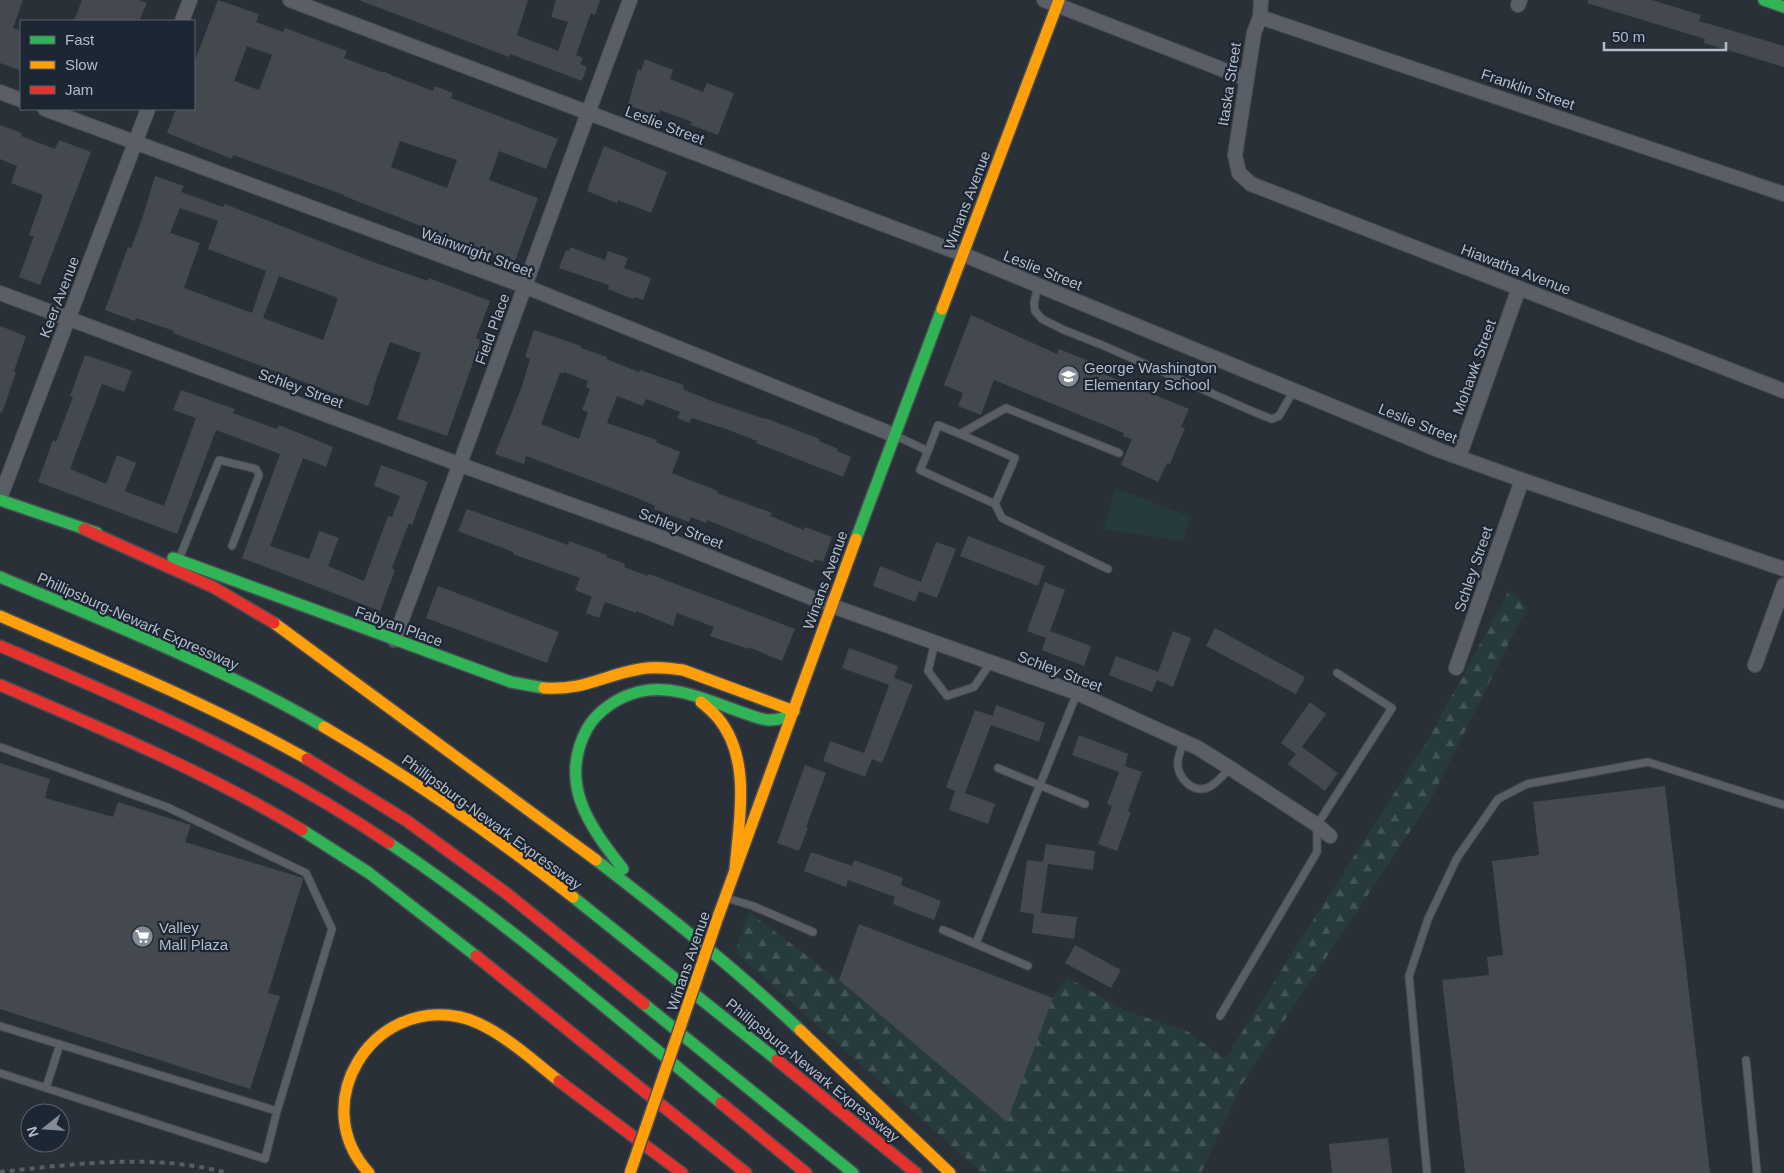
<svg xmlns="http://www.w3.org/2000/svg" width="1784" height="1173" font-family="Arial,sans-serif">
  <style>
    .forest { fill: url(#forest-firs) }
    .park { fill: #273a3e }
    .building { fill: #444950; fill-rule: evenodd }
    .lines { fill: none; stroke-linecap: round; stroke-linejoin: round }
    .lane-casing { stroke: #484c53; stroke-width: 9 }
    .street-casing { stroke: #484c53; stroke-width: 16 }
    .fast-casing { stroke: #484c53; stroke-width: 14 }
    .slow-casing { stroke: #484c53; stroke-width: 14 }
    .jam-casing { stroke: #484c53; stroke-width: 14 }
    .lane { stroke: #5a5e66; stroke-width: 7 }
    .street { stroke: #5a5e66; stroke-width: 14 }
    .fast { stroke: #30b455; stroke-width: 11 }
    .slow { stroke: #ff9f0a; stroke-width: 11 }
    .jam { stroke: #e5322d; stroke-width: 11 }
    .rail { stroke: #595d64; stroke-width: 4; stroke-dasharray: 5 5; stroke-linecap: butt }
    .slow-bridge-casing { stroke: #484c53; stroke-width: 14; stroke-linecap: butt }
    .slow-bridge { stroke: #ff9f0a; stroke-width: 11 }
    .labels { text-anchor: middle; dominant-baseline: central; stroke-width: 4.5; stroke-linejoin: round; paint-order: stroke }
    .street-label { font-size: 15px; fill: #b4bcc9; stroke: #1d2633 }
    .poi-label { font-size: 15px; fill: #b4bcc9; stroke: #1d2633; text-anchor: start }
  </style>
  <defs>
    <pattern id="forest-firs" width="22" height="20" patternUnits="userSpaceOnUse" patternTransform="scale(1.25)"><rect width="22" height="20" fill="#273a3e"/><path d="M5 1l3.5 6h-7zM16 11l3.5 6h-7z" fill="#445559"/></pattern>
  </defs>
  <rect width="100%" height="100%" fill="#2a3038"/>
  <path class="forest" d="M1509,590L1527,607L1429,803L1242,1084L1201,1173H982L735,952L749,912L839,980L1007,1122L1053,998L1067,977L1124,1010L1187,1031L1225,1059L1428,740Z"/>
  <path class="park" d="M1116,488L1191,517L1183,541L1103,529Z"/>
  <path class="building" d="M0,0H23L13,28L21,31V63L19,70L0,63Z
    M82,0H139L147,3L139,21H74Z
    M218,0L259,14L256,22L283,32L285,28L347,51L344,58L381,72H385L391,75L433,91L435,86L453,93L451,98L558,139L546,169L499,151L489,180L538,198L514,264L469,248L470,245L344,196V195L233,155L232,159L167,133L176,109H194V63ZM247,46L272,55L259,90L234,81ZM400,141L457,160L447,188L391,167Z
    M361,0H528L517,35L558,51L568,22L551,17L556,0H600L595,15L591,13L576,55L583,58L580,64L587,67L582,81L510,54L509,57L361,1Z
    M1588,0H1652L1701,15L1699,21L1784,46V67L1704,43L1705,39L1587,3Z
    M645,59L673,70L670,79L703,92L707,83L734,93L718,135L691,125L692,122L660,110L659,114L656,112L655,115L628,105L638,69L641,71Z
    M0,125L22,133L21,136L55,149L59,140L91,152L40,285L19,277L34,236L29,235L43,195L11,183L17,166L0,159Z
    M604,146L667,172L651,213L618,200L617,203L587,191Z
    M155,176L184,186L181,192L223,207L225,204L373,262L428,281L429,278L490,301L476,338L481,340L447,436L397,419L421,353L390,342L373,389L374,390L368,406L173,333L174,331L136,318L135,321L105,310L128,247L131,248L142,219ZM180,208L218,221L208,249L266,271L252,313L184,288L200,243L170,233ZM279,276L338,298L323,340L263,318Z
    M570,247L605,260L608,251L628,258L624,268L651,278L643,300L634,297L633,299L608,289L609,285L559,268L566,250L569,251Z
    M971,315L1057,354L1059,349L1101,366L1099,372L1189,409L1181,427L1185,428L1170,464L1167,463L1158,482L1121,465L1132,439L1123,436L1124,433L994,380L981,415L958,406L963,393L944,385Z
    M0,326L26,336L14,371L16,372L2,413L0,412Z
    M534,330L581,346V348L607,357L606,359L639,372L640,370L684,385L683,389L709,400L765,419V418L820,439L819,441L838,449L837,451L851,457L843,477L756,443L757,441L726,429L692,418L689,423L677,418L680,412L646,399L643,406L617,396L607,423L657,440L656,442L680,452L672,473L718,491L717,493L772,513L770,516L804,530L805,527L832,537L823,562L815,559L813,563L707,520L706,523L691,517L689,522L654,509L655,506L635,497L526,456L524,464L495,454L521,389L530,359L525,357ZM564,372L588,381L586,387L590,389L582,410L588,412L579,439L541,424L560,373L563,374Z
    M85,355L132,371L124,392L102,384L70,469L106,484L117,455L136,463L125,491L164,506L196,418L173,410L181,390L235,409L233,413L277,429L279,425L333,447L326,467L303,458L270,546L309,559L319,531L339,538L328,566L364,581L388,516L392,517L400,496L374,486L381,465L428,482L412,525L409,523L392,568L395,570L380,611L242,558L280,454L216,430L177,534L38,482L53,440L56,442L73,397L70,396Z
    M467,509L568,545L569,541L607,555L606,557L625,564L624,567L648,576L649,574L673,583L795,629L782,661L748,647V649L710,636L714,627L677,613L673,626L636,611V613L605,602L599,618L586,613L592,597L575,590L580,578L513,554V552L458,531Z
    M968,536L1045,566L1038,586L960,556Z
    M936,542L956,549L937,598L919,591L915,602L873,586L880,566L921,582Z
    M1045,582L1065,590L1050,631L1091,646L1084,666L1042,650L1046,638L1027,631Z
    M438,586L559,632L547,663L426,618Z
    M1215,628L1305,677L1296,694L1206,646Z
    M1173,631L1191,638L1173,687L1157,680L1152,692L1109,675L1116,656L1158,672Z
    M849,648L898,666L894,678L913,685L882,763L872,759L865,777L823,761L830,741L864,753L889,685L842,668Z
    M1310,702L1326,714L1302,747L1338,773L1325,791L1288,764L1296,754L1281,743Z
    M996,705L1045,723L1039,742L991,725L965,793L995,804L988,824L949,810L955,791L946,787L975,710L993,716Z
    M1079,735L1128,754L1125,766L1142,772L1128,811L1131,812L1117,851L1098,844L1112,806L1107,804L1119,772L1072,755Z
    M0,763L50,779L45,798L113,817L118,802L191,825L185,842L303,878V880L268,993L280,996L250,1089L0,1009Z
    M805,765L826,773L806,827L808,828L799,851L777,843Z
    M1665,786L1710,1173H1465L1442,980L1489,975L1487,957L1503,955L1492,861L1539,855L1533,802Z
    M1046,844L1095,851L1093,870L1048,864L1041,913L1077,917L1074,939L1032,933L1034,914L1020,912L1027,860L1043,862Z
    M811,852L852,866L854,860L903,878L901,885L941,901L934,920L893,904L895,897L848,880L846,887L804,871Z
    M859,924L1053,998L1007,1122L839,980Z
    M1075,945L1121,970L1111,988L1065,963Z
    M1388,1138L1392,1173H1332L1329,1144Z"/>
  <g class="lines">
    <defs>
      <path id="lane" d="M1038,285L1034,303L1035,311L1042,319L1064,330L1102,345L1254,412L1272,419L1279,416L1294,390
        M960,434L1015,458L995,504L1002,518L1108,569
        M894,435L928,451L938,425L960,434L1006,408L1119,453
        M928,451L920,470L995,504
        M179,559L219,460L256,469L259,475L232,546
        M935,642L928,671L947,696L974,687L991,662
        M1184,741C1182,747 1179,754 1178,760C1176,776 1191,793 1207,788C1216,785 1223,775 1230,768
        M0,747L167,807L306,873L332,929L277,1111L0,1026
        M998,768L1085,804
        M726,898L753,906L813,932
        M943,930L1028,966
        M976,943L1077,693
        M1220,1016L1317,852V825L1392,708L1337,673
        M1746,1060L1757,1173
        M0,1073L265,1159L277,1111
        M46,1088L60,1044
        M1427,1173L1409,976L1428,919L1457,858L1498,799L1527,784L1648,762L1784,805"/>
      <path id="street" d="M290,0L962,254L1441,451L1522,480L1784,569
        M1044,0L1247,79
        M1261,0L1260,17L1254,33L1235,155L1239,173L1251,184L1784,391
        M1518,5L1520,0
        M1260,17L1784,194
        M182,21L190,0
        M0,92L21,100
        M45,109L524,286L894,435
        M0,293L461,465L660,537L832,606L1077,693L1198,748L1230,768L1317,825L1330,836
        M1459,457L1519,288
        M0,498L148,109
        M394,640C475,428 550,213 630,0
        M1755,665L1784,585
        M1456,668L1522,480"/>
      <path id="fast" d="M1764,0L1784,7
        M0,500L97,533
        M856,539L942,309
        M173,558L511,682L544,688
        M0,577C109,623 221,667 324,727
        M302,830L369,873L476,956
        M389,843C506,921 612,1014 721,1103
        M596,860C666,914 736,969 800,1030
        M623,869C589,826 558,783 587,729C597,711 618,697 638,692C673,683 709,701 741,712C750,715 760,720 770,720C780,720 787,717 794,711
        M573,897L777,1060
        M644,1004L853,1173"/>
      <path id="slow" d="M942,309L1059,0
        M0,616C103,661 208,703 307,759
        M274,623L596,860
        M544,688C583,691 604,675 640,669C654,666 669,668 683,670L794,711
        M701,702C707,707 713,712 718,718C752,759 739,821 735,869
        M324,727C411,778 493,835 573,897
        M718,917L856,539
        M800,1030L950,1173
        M369,1173C306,1105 371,998 460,1017C494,1024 532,1060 559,1081"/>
      <path id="jam" d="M84,529L213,587L274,623
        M0,646C134,703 268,761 389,843
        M0,685C103,729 206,772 302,830
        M307,759L407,821L506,893L644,1004
        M476,956L746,1173
        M777,1060L916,1173
        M559,1081L682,1173
        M721,1103L806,1173"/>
    </defs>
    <use href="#lane" class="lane-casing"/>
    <use href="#street" class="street-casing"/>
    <use href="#fast" class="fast-casing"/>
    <use href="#slow" class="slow-casing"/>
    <use href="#jam" class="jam-casing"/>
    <use href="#lane" class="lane"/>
    <use href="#street" class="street"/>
    <use href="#fast" class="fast"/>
    <use href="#slow" class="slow"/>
    <use href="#jam" class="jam"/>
    <path class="rail" d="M0,1172C73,1164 155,1153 227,1173"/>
    <defs>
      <path id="slow-bridge" d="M630,1173L718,917"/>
    </defs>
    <use href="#slow-bridge" class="slow-bridge-casing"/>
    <use href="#slow-bridge" class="slow-bridge"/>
  </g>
  <defs>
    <symbol id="school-disc" viewBox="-11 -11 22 22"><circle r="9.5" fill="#848b96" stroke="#1d2633"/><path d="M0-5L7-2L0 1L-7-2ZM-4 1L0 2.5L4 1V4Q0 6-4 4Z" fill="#fff"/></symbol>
    <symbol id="supermarket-disc" viewBox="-11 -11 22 22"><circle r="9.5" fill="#848b96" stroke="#1d2633"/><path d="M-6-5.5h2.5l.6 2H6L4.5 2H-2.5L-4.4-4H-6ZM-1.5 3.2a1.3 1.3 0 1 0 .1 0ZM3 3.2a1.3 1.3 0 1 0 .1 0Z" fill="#fff"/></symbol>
  </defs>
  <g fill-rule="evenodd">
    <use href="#school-disc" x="1056" y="364" width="25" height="25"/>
    <use href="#supermarket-disc" x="130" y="924" width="25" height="25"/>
  </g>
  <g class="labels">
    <g class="street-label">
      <text transform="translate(1229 84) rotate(-81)">Itaska Street</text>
      <text transform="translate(1528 89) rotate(19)">Franklin Street</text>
      <text transform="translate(665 125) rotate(21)">Leslie Street</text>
      <text transform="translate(967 200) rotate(-69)">Winans Avenue</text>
      <text transform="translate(477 252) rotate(20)">Wainwright Street</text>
      <text transform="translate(1516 269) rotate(21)">Hiawatha Avenue</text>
      <text transform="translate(1043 270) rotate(22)">Leslie Street</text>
      <text transform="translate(59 297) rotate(-69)">Keer Avenue</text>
      <text transform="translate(492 329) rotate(-70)">Field Place</text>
      <text transform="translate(1474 367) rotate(-70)">Mohawk Street</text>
      <text transform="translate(301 388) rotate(20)">Schley Street</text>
      <text transform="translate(1418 423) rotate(22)">Leslie Street</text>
      <text transform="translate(681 528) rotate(21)">Schley Street</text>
      <text transform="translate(1473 569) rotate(-71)">Schley Street</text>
      <text transform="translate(825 580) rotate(-70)">Winans Avenue</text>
      <text transform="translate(138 621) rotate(24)">Phillipsburg-Newark Expressway</text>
      <text transform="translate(399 626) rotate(20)">Fabyan Place</text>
      <text transform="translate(1060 671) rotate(21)">Schley Street</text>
      <text transform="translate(492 822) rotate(36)">Phillipsburg-Newark Expressway</text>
      <text transform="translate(688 961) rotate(-71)">Winans Avenue</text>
      <text transform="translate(813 1070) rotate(39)">Phillipsburg-Newark Expressway</text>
    </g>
    <g class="poi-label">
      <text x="1084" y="367">George Washington<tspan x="1084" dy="17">Elementary School</tspan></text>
      <text x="159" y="927">Valley<tspan x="159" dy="17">Mall Plaza</tspan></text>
    </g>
  </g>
  <rect x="20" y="20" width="175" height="90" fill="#1d2633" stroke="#59626f"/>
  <rect x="30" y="36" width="25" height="8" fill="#30b455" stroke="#59626f"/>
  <text x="65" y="45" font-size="15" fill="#b4bcc9">Fast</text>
  <rect x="30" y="61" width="25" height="8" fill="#ff9f0a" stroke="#59626f"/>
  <text x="65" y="70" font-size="15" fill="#b4bcc9">Slow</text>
  <rect x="30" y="86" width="25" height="8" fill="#e5322d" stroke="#59626f"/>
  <text x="65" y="95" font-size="15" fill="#b4bcc9">Jam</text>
  <g transform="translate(45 1128) rotate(253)"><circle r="24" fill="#1d2633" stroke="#59626f"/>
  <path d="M0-4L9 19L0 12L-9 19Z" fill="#848b96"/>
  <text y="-8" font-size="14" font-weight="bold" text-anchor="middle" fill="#b4bcc9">N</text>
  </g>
  <path d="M1604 42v8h122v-8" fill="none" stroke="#b4bcc9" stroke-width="2.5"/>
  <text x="1612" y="42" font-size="15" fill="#b4bcc9" stroke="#1d2633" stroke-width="4" paint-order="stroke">50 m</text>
</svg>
